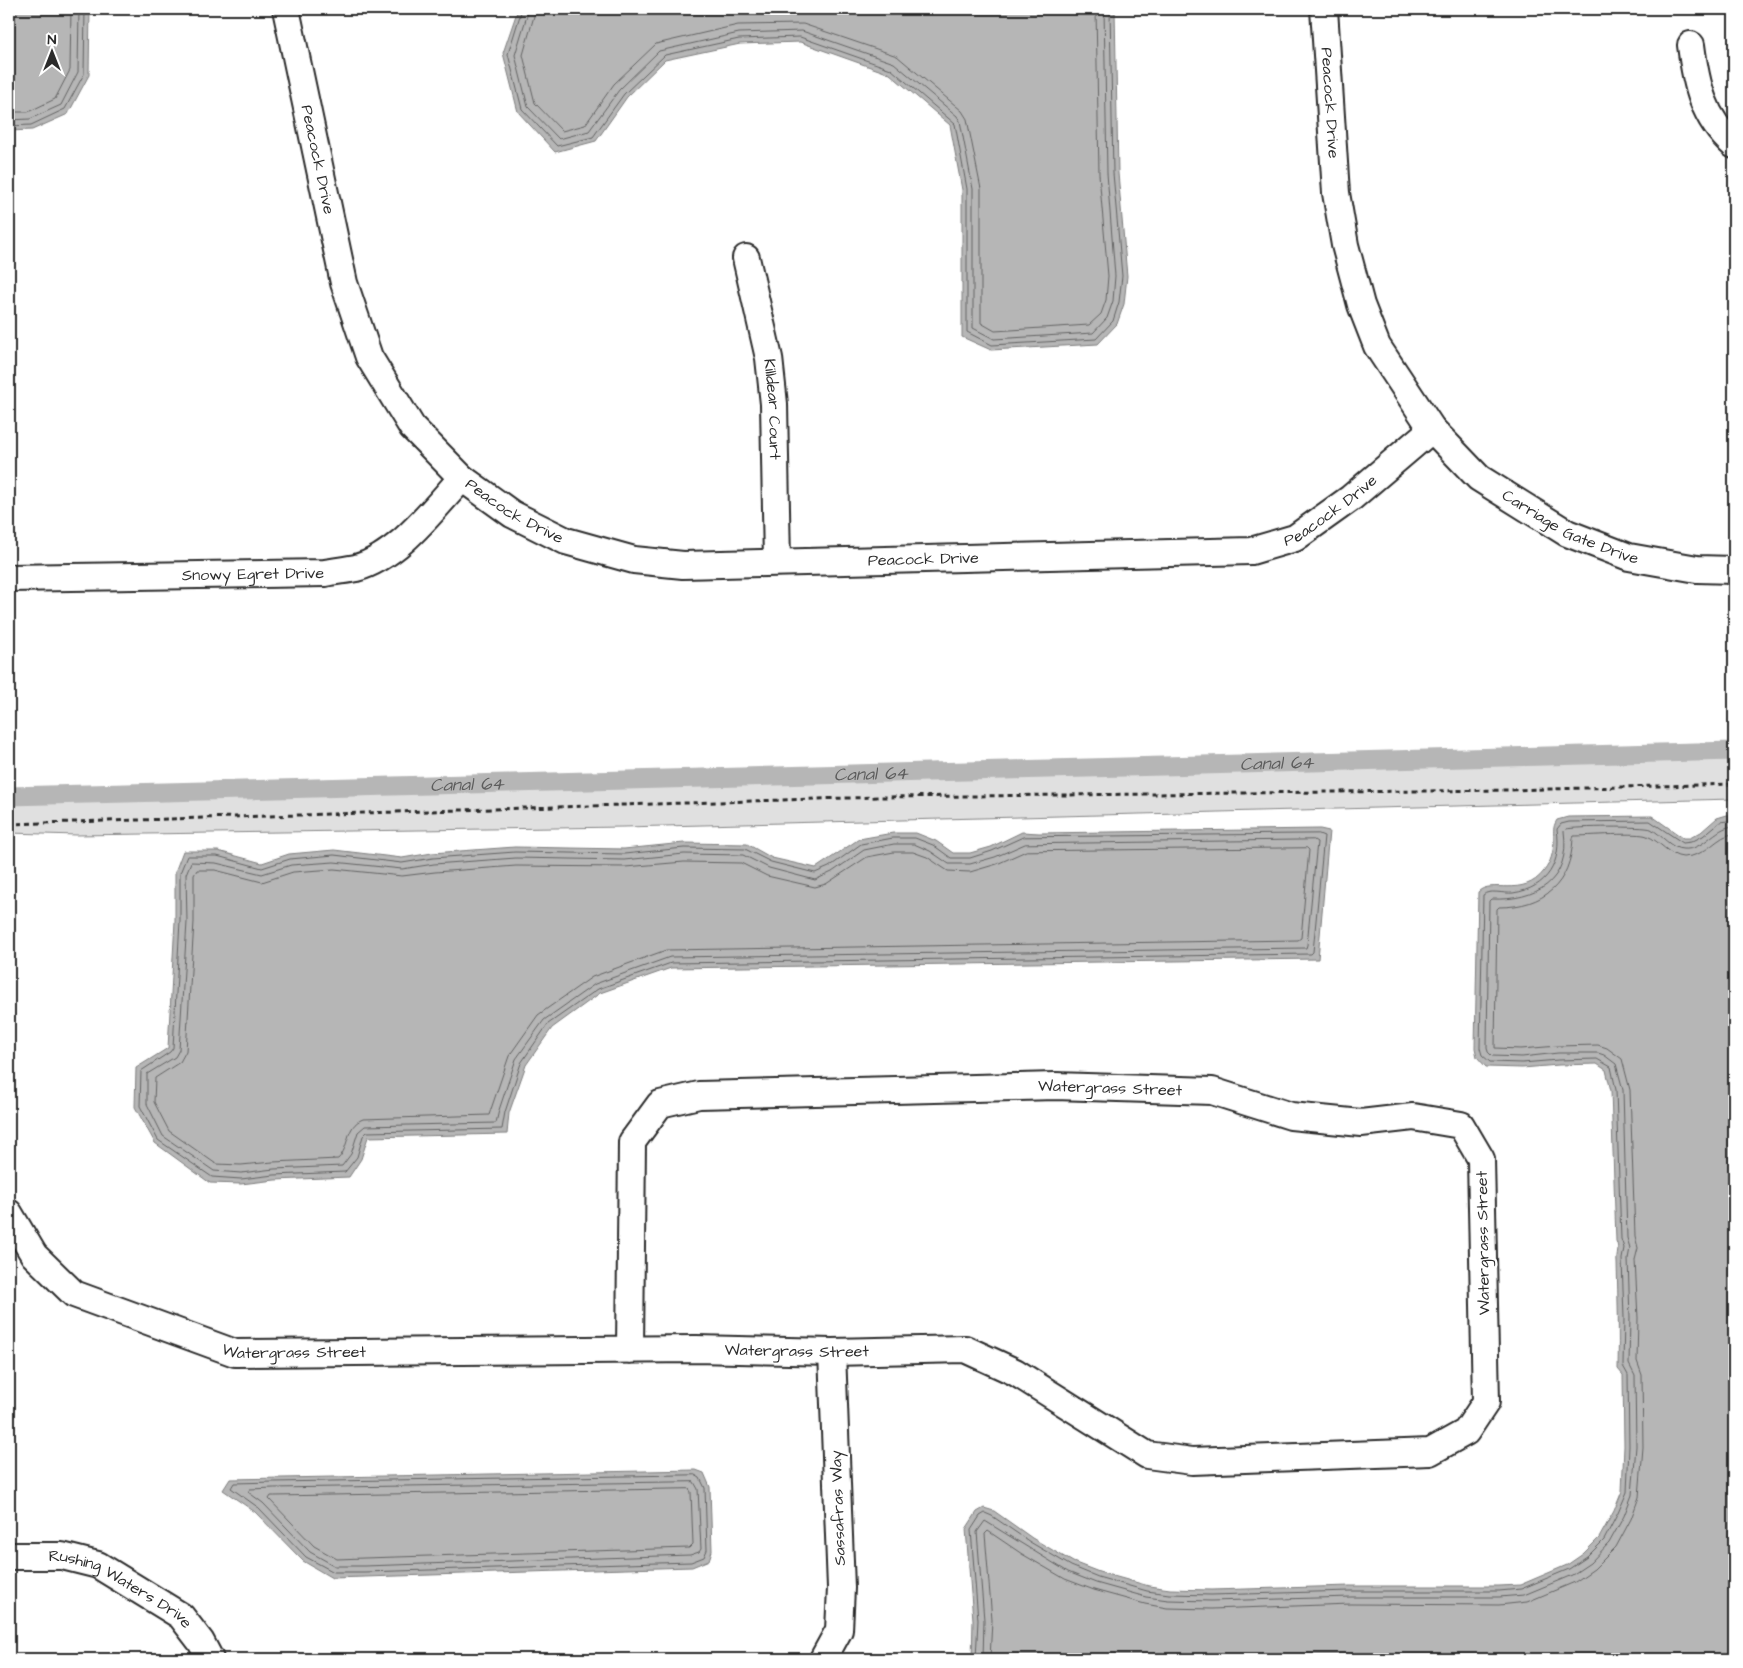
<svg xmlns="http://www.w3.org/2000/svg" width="1743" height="1668" font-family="'Architects Daughter',sans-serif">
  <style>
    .green { fill: #e0e0e0; stroke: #868686 }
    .water { fill: #b6b6b6; stroke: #7e7e7e }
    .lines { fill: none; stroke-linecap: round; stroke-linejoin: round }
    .shore { stroke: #636363; stroke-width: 1 }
    .canal { stroke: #b6b6b6; stroke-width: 19 }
    .minor-casing { stroke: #2b2b2b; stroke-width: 30 }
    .path { stroke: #2b2b2b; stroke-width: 3; stroke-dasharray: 5 4; stroke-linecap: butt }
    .minor { stroke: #fff; stroke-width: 26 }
    .labels { text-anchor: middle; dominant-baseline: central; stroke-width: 4.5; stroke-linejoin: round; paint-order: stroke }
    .street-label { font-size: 16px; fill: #2b2b2b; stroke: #fff }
    .water-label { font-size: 18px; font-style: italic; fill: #5c5c5c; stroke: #fff }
  </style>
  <rect width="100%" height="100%" fill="#fff"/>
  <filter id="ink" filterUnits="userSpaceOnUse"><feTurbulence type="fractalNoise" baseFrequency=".02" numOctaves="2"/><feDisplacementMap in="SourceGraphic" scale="10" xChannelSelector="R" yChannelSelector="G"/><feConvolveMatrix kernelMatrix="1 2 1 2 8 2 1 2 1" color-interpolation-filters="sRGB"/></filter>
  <g filter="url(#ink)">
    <path class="green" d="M1734,750V799L624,827L77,835L9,833V799H72L1105,766Z"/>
    <path class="water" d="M9,9H90L89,75L68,114L32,130L9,131Z
      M518,9H1115L1118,173L1127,276L1124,304L1117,324L1098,344L991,350L962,337V190L950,125L890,74L800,42L740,44L665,60L627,97L596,141L555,152L518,112L503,53Z
      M1727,815H1734V1659H972L973,1620L966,1529L977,1512L984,1508L994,1511L1032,1538L1073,1562L1099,1572L1149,1586L1170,1589L1211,1590L1350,1586H1499L1520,1585L1567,1565L1583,1554L1599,1538L1614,1511L1622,1491L1624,1446L1623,1375L1618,1369C1619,1334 1618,1299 1617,1263C1616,1254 1620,1250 1616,1241L1611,1091L1606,1070L1597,1064L1559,1065L1522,1068L1486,1067L1477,1057L1475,1048L1478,892C1491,878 1523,899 1544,871C1551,862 1553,853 1554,842C1554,832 1552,828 1557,820L1568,817L1652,816L1683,838H1690L1701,832L1717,818Z
      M1320,829L1329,831L1318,959L671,968L600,993L552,1028L526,1065L509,1113L507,1134L368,1137L361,1159L349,1177L275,1180L241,1184L210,1183L155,1143L135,1107L136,1068L168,1048L175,921V872L183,851H218L262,863L289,854L334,850L402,858L432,853L515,847L624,849L684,843L747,844L772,858L816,868L859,839L893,833H916L936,841L953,853H970L991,847L1022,832L1039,833Z
      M696,1470L704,1473L710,1487L712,1551L709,1560L692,1567L332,1578L303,1561L255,1512L223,1490L230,1479Z"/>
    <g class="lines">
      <path class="shore" d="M522,9L508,54L522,109L557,146L593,137L624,94L665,55L739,39L800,37L891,69L955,124L967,189V332L992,345L1096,339L1113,321L1119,302L1122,276L1113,173L1110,9
        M529,9L515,55L528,107L559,139L589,131L619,90L659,51L739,33L802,31L894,63L957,116L960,121L973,189V328L994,339L1093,333L1107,318L1113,301L1115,276L1107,173L1104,9
        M536,9L523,55L535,103L562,131L585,125L614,84L656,44L738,25L803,24L897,56L962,111L967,119L981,189V323L995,331L1089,325L1101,314L1106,300L1108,276L1099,174L1096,9
        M9,112H28L55,99L70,70L71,9
        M9,120L30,119L61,105L78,72L79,9
        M9,126L31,125L65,109L84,74L85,9
        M1319,834L1324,836L1313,952L1311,954L671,963L598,989L548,1024L521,1063L505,1112L502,1129L367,1132L363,1136L357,1157L345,1172L274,1175L241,1179L212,1177L158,1140L140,1106L141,1071L170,1052L173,1048L180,921V873L187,856H217L262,868L290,859L334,855L402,863L433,858L515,852L624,854L684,848L745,849L771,862L815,873L829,867L861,844L893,838H915L933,845L951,858H970L992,851L1023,837Z
        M1314,840L1317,842L1307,945L1306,948L670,957L595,984L544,1020L516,1059L499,1110L496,1123L365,1126L358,1132L351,1154L342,1166L274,1169L241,1173L214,1171L163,1136L147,1104V1074L175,1057L179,1050L187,922L186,874L191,862L216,863L262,874L291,865L334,862L402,869L434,864L516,858L624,860L684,854L743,855L769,868L815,880L832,872L864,850L894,844H914L930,851L949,864H970L995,857L1025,844Z
        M1307,848L1309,850L1301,938L1298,940L666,950L592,977L538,1015L509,1056L489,1115L363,1119C345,1126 350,1147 338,1159L273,1162L241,1165L216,1164L169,1131L154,1102L155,1078L180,1062L186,1051L194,922V875L197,870H215L262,882L293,872L334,869L402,876L435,872L516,866L625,867L684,862L741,863L767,876L815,887L826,884L867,857L894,852H913L927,857L948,871L970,872L997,864L1026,851Z
        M695,1475L700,1478L705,1488L707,1550L704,1557L691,1562L364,1572H334L306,1557L259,1508L231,1488L234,1483L274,1482Z
        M694,1482L698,1489L701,1549L699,1552L690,1555L364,1566H335L310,1552L263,1503L248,1492L250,1489L274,1488Z
        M689,1489L691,1492L693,1544L689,1548L364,1558L337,1559L314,1546L269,1499L271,1496H274Z
        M976,1659L978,1620L971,1530L980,1516L985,1513L992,1516L1030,1542L1071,1566L1098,1577L1147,1591L1169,1594L1211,1595L1350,1591H1499L1521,1589L1569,1569L1587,1557L1604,1540L1618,1513L1627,1492L1629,1446L1628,1375L1623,1366L1624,1318L1622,1259L1624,1248L1621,1239L1616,1090L1611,1067L1597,1059L1558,1060L1522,1063L1490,1062L1482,1055L1480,1048L1483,895C1489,889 1504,894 1513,893C1548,888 1562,862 1557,829L1561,824L1569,822L1650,821L1683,843L1691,842L1703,836L1720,822L1734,820
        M983,1659L984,1620L977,1532L985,1521L1068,1572L1096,1583L1146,1597L1168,1600L1211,1601L1351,1597H1499L1524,1595L1572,1575L1590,1563L1609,1543L1624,1516L1632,1495L1636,1446L1635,1376L1629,1364L1630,1318L1628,1259L1630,1248L1627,1238L1623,1090L1616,1064L1604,1055L1598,1053H1558L1522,1057L1492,1056L1488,1052L1487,1047L1489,901L1491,899C1536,901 1571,881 1564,831L1566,829C1575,827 1645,826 1651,829C1661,834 1671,849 1683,849C1704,851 1714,827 1734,826
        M990,1659L992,1620L985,1534L988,1531L1022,1554L1065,1579L1094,1590L1145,1604L1167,1608L1211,1609L1351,1604L1499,1605L1527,1602L1575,1582L1594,1569L1616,1547L1631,1519L1639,1497L1643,1447L1642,1375L1637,1361L1638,1318L1635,1260L1638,1248L1635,1236L1630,1090L1622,1059L1607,1048L1598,1045L1558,1046L1521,1049L1495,1048L1497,909L1499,907C1544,907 1571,884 1573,838L1574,836C1587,836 1639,832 1647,836C1660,841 1669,856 1683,857C1708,857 1717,834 1734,834"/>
      <path class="canal" id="s1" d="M9,796L1734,751"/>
      <defs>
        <g id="minor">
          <path id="s2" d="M286,9L344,283L369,357L412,427L462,478L512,514L566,541L634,560L683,565L1251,551L1295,538L1351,498L1432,429"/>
          <path id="s3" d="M1324,9L1336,193L1345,245L1361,305L1377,346L1432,429L1479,478L1567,533L1629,557L1697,569L1734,570"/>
          <path d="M1691,45C1696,84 1703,118 1734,145"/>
          <path id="s4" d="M746,258L769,358L774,404L777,562"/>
          <path id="s5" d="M9,578L325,573C335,571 346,570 356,568C399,556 433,509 462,478"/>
          <path id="s6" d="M9,1213L34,1255L74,1294L235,1353L696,1349L832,1352L965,1349L1015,1372L1147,1455L1192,1461L1430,1452L1466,1432L1486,1402L1481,1159L1461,1125L1413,1117L1361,1123L1291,1116L1212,1091L1055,1086L699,1095L660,1104L632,1142L630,1350"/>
          <path id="s7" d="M9,1556H62L98,1565L181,1616L201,1642L210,1659"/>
          <path d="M823,1659L839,1630L841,1588L832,1352"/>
        </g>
      </defs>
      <use href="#minor" class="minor-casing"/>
      <path class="path" d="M9,824L880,797L1511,790L1734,784"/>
      <use href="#minor" class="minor"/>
    </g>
  </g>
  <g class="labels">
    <g class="street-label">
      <text stroke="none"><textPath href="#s3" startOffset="94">Peacock Drive</textPath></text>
      <text stroke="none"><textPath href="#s2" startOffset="154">Peacock Drive</textPath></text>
      <text stroke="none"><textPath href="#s4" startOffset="154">Killdear Court</textPath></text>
      <text stroke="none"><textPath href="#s2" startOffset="1412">Peacock Drive</textPath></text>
      <text stroke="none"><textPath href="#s2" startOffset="574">Peacock Drive</textPath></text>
      <text stroke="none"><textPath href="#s3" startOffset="615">Carriage Gate Drive</textPath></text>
      <text stroke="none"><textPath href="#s2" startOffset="994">Peacock Drive</textPath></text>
      <text stroke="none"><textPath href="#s5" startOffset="244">Snowy Egret Drive</textPath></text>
      <text transform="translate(1110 1088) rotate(2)">Watergrass Street</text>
      <text transform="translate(1483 1243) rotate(-91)">Watergrass Street</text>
      <text stroke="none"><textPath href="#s6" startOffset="335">Watergrass Street</textPath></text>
      <text stroke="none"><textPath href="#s6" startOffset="838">Watergrass Street</textPath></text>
      <text transform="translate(838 1508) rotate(-92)">Sassafras Way</text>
      <text stroke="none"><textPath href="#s7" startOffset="120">Rushing Waters Drive</textPath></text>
    </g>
    <g class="water-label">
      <text stroke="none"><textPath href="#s1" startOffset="1268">Canal 64</textPath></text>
      <text stroke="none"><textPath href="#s1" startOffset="862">Canal 64</textPath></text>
      <text stroke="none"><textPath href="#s1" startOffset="458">Canal 64</textPath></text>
    </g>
  </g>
  <rect width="1743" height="1668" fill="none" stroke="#fff" stroke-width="30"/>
  <rect x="15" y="15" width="1713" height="1638" fill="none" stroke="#2b2b2b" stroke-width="2" filter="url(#ink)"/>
  <g transform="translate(52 52)" stroke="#ffffff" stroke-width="4" paint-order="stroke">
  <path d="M0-4L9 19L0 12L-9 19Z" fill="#2b2b2b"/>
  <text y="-8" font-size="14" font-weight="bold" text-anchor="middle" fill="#2b2b2b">N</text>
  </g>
</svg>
